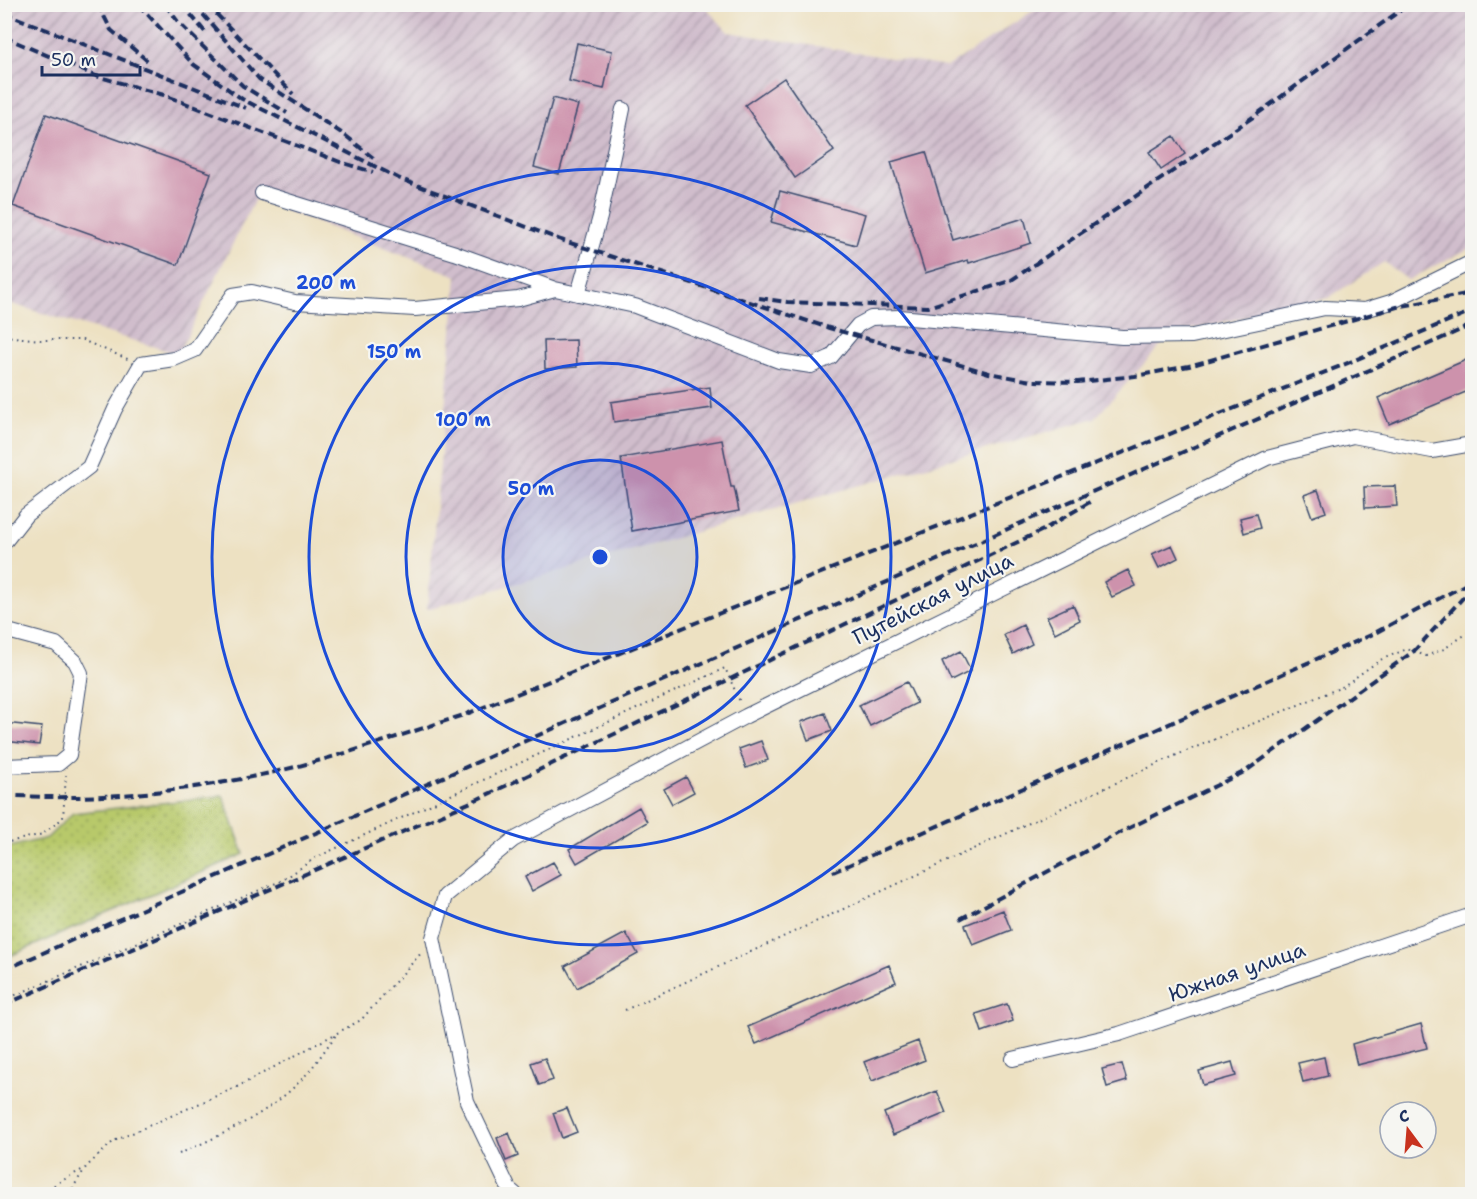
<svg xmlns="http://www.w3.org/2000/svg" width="1477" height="1199" font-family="'Shantell Sans',sans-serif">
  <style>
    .industrial { fill: url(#industrial-furrows) }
    .grass { fill: url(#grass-dots); stroke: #6a7c64; stroke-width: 1.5 }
    .building { fill: #cd92ac }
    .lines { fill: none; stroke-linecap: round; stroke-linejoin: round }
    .minor-casing { stroke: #3a4a6d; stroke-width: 16 }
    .path { stroke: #3a4a6d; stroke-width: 2; stroke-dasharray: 1.5 4.5; stroke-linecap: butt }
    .minor { stroke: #fff; stroke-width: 14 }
    .rail { stroke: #1b2f5e; stroke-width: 4; stroke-dasharray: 9 4.5; stroke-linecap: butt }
    .ring { fill: none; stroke: #1d4ed8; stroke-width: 3 }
    .labels { text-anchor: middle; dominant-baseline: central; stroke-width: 4.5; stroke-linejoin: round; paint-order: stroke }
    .street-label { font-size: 21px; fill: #1b2f5e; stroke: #f6f6f2 }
    .centre { fill: #1d4ed8; stroke: #f6f6f2; stroke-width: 3 }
    .ring-label { font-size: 18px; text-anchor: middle; font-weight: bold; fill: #1d4ed8; stroke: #f6f6f2; stroke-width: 4.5; stroke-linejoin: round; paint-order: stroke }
  </style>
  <defs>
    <pattern id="industrial-furrows" width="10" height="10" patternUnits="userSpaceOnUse" patternTransform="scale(1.5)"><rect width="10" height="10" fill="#d0bdcc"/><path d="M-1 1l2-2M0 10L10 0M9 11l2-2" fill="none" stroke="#a89aa9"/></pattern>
    <pattern id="grass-dots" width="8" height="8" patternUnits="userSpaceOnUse" patternTransform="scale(1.5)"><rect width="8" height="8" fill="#b8c96b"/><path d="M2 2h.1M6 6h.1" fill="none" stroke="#95a45b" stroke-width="1.8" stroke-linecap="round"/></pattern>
  </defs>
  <rect width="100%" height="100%" fill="#f6f6f2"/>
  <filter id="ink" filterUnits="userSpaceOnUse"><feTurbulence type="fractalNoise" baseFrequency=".0167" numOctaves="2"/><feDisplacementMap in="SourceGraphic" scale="12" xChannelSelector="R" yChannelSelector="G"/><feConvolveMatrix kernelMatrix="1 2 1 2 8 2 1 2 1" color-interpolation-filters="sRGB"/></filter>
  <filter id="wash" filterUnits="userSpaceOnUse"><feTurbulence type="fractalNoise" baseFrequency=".008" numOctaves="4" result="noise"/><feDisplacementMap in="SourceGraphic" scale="24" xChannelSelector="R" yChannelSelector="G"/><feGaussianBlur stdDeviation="1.35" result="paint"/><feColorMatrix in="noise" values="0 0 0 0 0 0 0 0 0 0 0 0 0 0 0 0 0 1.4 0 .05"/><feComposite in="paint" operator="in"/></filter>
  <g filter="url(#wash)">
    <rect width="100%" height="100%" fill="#ede1c2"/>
    <path class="industrial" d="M4,5H704L728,32L947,67L1042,5H1472V247L1408,280L1384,262L1328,298L1171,334L1095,418L427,609L457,276L255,199L178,354L5,302Z"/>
    <path class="grass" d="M223,796L244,854L5,958V848L47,838L73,813Z"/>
    <g id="blocks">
      <path class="building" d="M577,43L612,51L604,89L569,81Z
        M784,78L834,151L795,178L745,105Z
        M553,98L578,105L559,174L534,167Z
        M46,114L211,173L178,265L13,206Z
        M1174,136L1185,154L1161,170L1149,152Z
        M926,152L953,240L1024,218L1031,243L969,263L968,260L925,273L891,162Z
        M780,191L865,214L856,245L771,222Z
        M576,340L577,367L545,369L544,341Z
        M1473,357V389L1389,424L1378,398Z
        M710,387L712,408L614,422L611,402Z
        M722,440L731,487H734L739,511L632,531L621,458Z
        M1395,486L1397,506L1365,508L1364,487Z
        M1318,490L1326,512L1312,517L1304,495Z
        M1256,514L1260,528L1244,533L1240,518Z
        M1172,545L1178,558L1159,568L1152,554Z
        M1128,570L1136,586L1112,597L1104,582Z
        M1073,605L1080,620L1055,633L1047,617Z
        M1023,625L1032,644L1013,654L1004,635Z
        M961,651L971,671L951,681L942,661Z
        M907,682L917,703L870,726L859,705Z
        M825,713L832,731L808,740L801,722Z
        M4,723L42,727L39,745L4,741Z
        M761,741L768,760L746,768L739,749Z
        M686,777L694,792L672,804L664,789Z
        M639,807L647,822L577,863L569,849Z
        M553,862L561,875L532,891L525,877Z
        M1003,910L1011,930L973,945L965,925Z
        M626,933L638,954L577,988L565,966Z
        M889,965L896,982L756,1044L748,1027Z
        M1007,1004L1013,1021L982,1032L976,1014Z
        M1421,1024L1427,1048L1357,1065L1352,1044Z
        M918,1041L925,1060L872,1081L864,1062Z
        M1324,1057L1328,1076L1303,1082L1298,1063Z
        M545,1058L553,1080L539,1085L531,1063Z
        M1232,1062L1236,1076L1203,1085L1199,1071Z
        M1122,1064L1127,1081L1107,1087L1102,1069Z
        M937,1091L946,1113L893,1135L884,1113Z
        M567,1108L577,1132L562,1138L553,1113Z
        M509,1133L518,1156L506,1161L497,1138Z"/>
    </g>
  </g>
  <g filter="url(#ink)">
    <use href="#blocks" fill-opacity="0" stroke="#3a4a6d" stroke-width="1.5"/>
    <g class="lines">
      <defs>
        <path id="minor" d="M262,193L455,253L555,289
          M578,294L600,217L623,109
          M4,543L26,515L89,467L115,409L141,364L174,359L195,350L233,295L252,292L295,302L415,309L518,299L555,289L635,306L779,361L811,366L831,357L858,325L871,318L899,317L1122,337L1192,336L1325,308L1365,310L1391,302L1472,262
          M4,630L56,644L75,661L81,673L69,755L58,764L4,766
          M1013,1059L1119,1034L1472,915
          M515,1194L509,1189L467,1101L433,938L445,896L513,840L746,716L1267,458L1353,436L1432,451L1472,444"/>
      </defs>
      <use href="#minor" class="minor-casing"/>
      <path class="path" d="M4,336L41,340H82L130,360
        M4,843L43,834L63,818L66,775
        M4,1000L283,880L315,858L725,668L741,704
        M625,1010L1172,757L1342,687L1380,660L1407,649L1426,656L1444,649L1472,630
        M179,1154C223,1134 268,1115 302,1079C315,1066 325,1049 336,1035
        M38,1194L85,1168
        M69,1194L86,1167L114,1141L239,1086L361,1020L423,951"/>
      <use href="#minor" class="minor"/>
      <path class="rail" d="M98,4L111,30L150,63
        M138,4L193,64L242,99L398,178L561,240L829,328L989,373L1031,381L1078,382L1135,376L1189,366L1397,307L1472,293
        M165,4L179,23L243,86L287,113
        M182,4L205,32
        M194,4L259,79L346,136L377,161
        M207,4L293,94
        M4,13L246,108
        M4,37L96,76L164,95L340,162L373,172
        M759,298L787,302L928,307L1010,281L1253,117L1409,4
        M4,795C107,803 222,788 321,760C369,747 416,730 464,715L1343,365L1472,311
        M833,872L1371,635L1472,581
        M960,919L1123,831L1246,771L1414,651L1472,588
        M4,970L1472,325
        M4,1005L478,799L1043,530L1093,500"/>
    </g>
  </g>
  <circle cx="600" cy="557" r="97" fill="#1d4ed8" fill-opacity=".12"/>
  <g class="ring">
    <circle cx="600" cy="557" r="97"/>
    <circle cx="600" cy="557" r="194"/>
    <circle cx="600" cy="557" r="291"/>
    <circle cx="600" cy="557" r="388"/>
  </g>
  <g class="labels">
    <g class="street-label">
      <text transform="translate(933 599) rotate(-27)">Путейская улица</text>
      <text transform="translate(1237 972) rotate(-19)">Южная улица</text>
    </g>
  </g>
  <circle cx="600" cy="557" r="9" class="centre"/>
  <g class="ring-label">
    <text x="326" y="289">200 m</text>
    <text x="394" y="358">150 m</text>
    <text x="463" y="426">100 m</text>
    <text x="531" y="495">50 m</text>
  </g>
  <rect width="1477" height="1199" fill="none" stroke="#f6f6f2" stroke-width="24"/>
  <g transform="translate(1408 1130) rotate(344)"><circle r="28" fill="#f6f6f2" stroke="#9ea6b7" stroke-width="1.5"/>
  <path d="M0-4.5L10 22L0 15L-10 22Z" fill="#c8321e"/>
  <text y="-9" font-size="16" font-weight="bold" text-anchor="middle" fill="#1b2f5e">С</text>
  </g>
  <path d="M42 66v9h98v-9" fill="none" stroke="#1b2f5e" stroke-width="3"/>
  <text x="51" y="66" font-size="18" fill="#1b2f5e" stroke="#f6f6f2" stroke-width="4.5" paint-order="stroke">50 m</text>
</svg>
